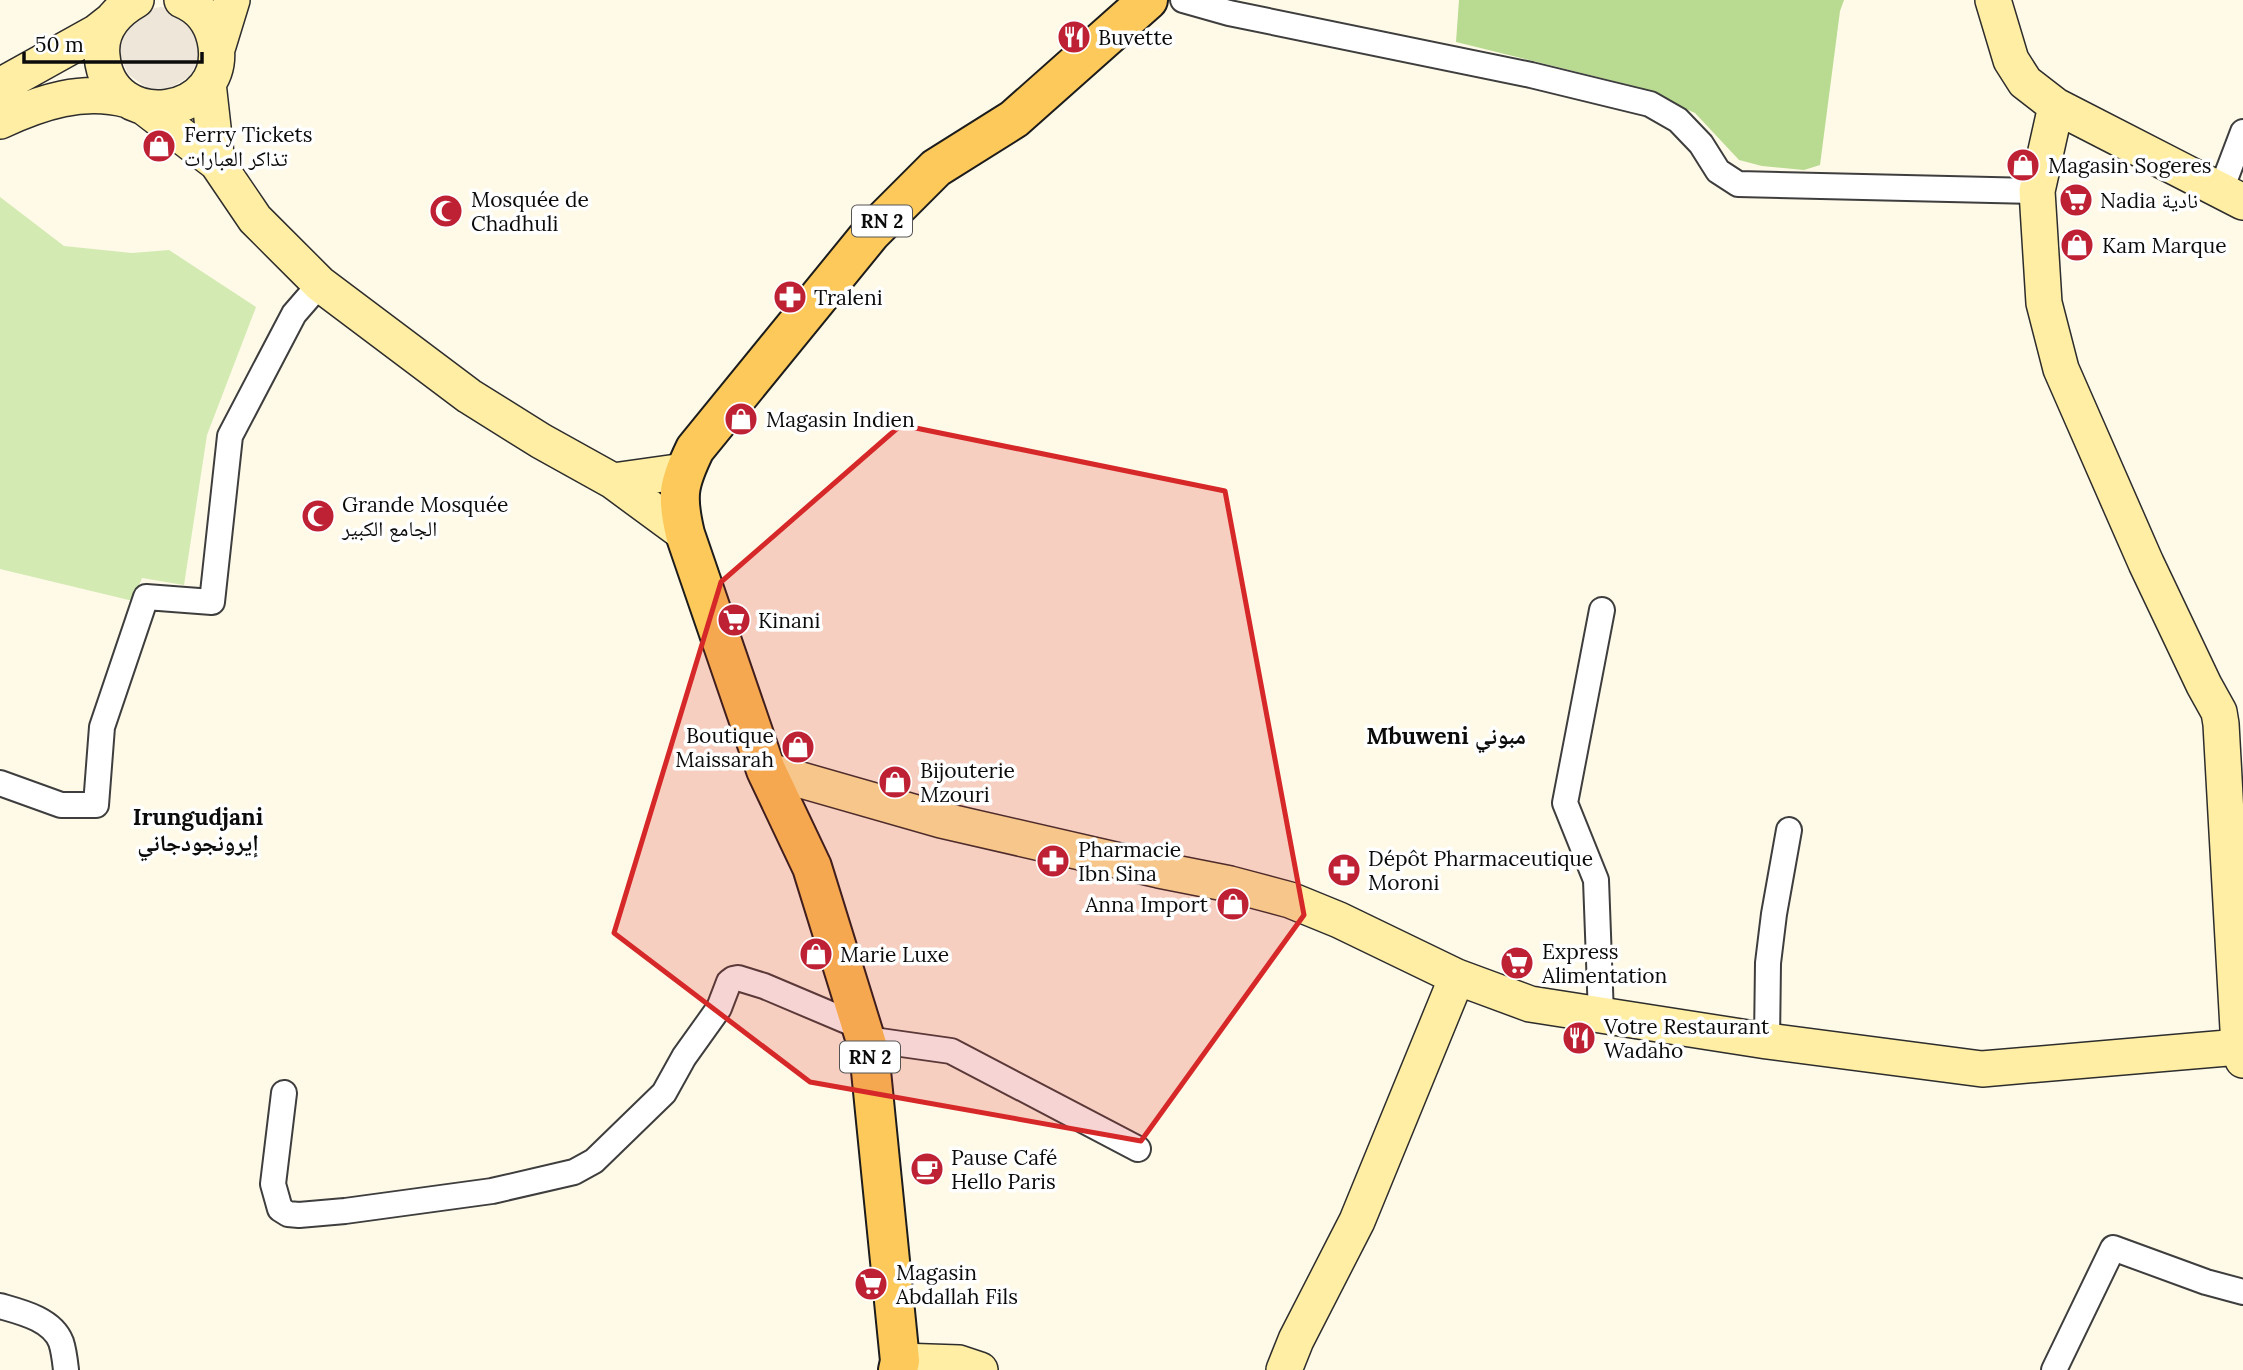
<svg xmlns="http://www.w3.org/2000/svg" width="2243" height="1370" font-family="Lora,'Noto Naskh Arabic',serif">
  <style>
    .green { fill: #d3eab2 }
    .forest { fill: #b8db91 }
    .plaza { fill: #ede6d9 }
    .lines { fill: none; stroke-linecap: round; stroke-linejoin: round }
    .street-casing { stroke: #3e3e3e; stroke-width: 28 }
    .secondary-casing { stroke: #2d2d2d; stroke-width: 38 }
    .primary-casing { stroke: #1c1c1c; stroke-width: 42 }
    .street { stroke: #fff; stroke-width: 24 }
    .secondary { stroke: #ffeea3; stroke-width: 35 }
    .primary { stroke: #fdc95a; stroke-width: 38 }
    .marked { fill: #d62828; fill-opacity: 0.2; stroke: #d62828; stroke-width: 5; stroke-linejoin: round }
    .labels { text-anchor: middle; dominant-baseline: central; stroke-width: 7; stroke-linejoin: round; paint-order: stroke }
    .shield { fill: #fff; stroke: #545454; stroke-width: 2 }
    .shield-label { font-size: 19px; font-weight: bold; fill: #0b0b0b }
    .poi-label { font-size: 21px; fill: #0b0b0b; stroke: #fff; text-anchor: start }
    .neighbourhood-label { font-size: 23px; font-weight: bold; fill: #0b0b0b; stroke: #fff }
  </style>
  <rect width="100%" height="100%" fill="#fff9e8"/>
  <path class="green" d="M0,197L64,246L132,253L169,250L256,307L207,435L184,585L142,578L133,601L0,569Z"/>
  <path class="forest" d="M1459,0H1844L1840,11L1820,165L1804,170L1762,166L1739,160L1695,113L1638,87L1456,42Z"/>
  <path class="plaza" d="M161,7L173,9L198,33L200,56L190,76L170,88L158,90L147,88L128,74L119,53V41L123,30L149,9Z"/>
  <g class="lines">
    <defs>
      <path id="street" d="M1183,0L1229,13L1531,75L1650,104L1678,120L1701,144L1718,171L1738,184L2037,191
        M2221,190L2243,132
        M0,783L61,805H96L102,727L146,597L212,602L230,436L294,314L320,284
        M1601,1015L1596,880L1565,803L1602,610
        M866,1039L951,1051L1138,1149
        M1767,1041L1768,963L1774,914L1789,830
        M284,1093L273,1184L280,1209L288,1214L299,1215L345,1211L492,1191L574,1172L594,1161L664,1093L684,1057L719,1008L729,982L733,979L738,978L764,986L861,1027
        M0,1306C21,1312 52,1319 61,1342C64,1351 65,1361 66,1370
        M2054,1370L2113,1248L2206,1282L2243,1292"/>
      <path id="secondary" d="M136,0C115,12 99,31 102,56C109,136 232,118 215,40C211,22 199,7 182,0
        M1993,0L2011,60L2025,82L2056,106L2243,202
        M217,49L232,0
        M208,83L217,163
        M0,86L97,32L111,21
        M2056,106L2037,191L2044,303L2061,369L2146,563L2204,685L2219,712L2221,724L2239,1047L2243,1060
        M144,107L217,163L255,219L320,284L469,396L541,441L613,481L685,534
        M0,121C41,102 83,88 128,100
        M613,481L684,471
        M766,770L941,820L1159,870L1230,884L1290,900L1339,920L1457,977L1530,1004L1767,1041L1982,1069L2239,1047
        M900,1361L959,1363L980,1370
        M1284,1370L1296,1340L1357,1221L1457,977"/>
      <path id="primary" d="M898,1370L900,1361L869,1051L812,867L766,770L685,534C676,496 678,484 695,449L871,233L936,168L1014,119L1148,0"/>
    </defs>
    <use href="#street" class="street-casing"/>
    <use href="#secondary" class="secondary-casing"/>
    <use href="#primary" class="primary-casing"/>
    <use href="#street" class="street"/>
    <use href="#secondary" class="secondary"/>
    <use href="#primary" class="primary"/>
  </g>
  <path class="marked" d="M901,425L1225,491L1304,915L1141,1141L810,1082L614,933L721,582Z"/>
  <defs>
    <symbol id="restaurant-disc" viewBox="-11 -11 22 22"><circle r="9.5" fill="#be2034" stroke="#fff"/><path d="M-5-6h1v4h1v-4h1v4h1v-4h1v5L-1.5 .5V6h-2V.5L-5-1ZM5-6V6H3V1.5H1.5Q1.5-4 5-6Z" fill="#fff"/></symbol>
    <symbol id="shop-disc" viewBox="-11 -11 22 22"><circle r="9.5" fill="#be2034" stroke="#fff"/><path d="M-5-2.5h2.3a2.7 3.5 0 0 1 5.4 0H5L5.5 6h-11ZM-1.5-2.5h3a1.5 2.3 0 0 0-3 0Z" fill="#fff"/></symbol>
    <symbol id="supermarket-disc" viewBox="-11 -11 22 22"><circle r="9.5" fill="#be2034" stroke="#fff"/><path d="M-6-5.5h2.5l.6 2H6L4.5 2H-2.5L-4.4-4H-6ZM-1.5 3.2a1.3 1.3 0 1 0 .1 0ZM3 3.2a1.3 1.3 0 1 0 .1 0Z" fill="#fff"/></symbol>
    <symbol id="mosque-disc" viewBox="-11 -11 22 22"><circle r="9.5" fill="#be2034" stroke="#fff"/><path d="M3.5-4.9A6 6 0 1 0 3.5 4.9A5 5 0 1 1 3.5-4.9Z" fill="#fff"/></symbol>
    <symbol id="pharmacy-disc" viewBox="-11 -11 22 22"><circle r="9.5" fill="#be2034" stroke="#fff"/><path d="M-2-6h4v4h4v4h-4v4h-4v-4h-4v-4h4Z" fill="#fff"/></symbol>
    <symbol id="cafe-disc" viewBox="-11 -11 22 22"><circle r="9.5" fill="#be2034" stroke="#fff"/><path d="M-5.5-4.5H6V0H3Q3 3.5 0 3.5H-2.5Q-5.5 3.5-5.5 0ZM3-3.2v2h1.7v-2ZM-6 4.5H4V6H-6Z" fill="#fff"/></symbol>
  </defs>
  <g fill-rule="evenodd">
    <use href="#restaurant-disc" x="1055" y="18" width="38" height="38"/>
    <use href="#shop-disc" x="140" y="127" width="38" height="38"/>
    <use href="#shop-disc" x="2004" y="146" width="38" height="38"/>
    <use href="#supermarket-disc" x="2057" y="181" width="38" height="38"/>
    <use href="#mosque-disc" x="427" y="192" width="38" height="38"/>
    <use href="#shop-disc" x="2058" y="226" width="38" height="38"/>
    <use href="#pharmacy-disc" x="771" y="278" width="38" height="38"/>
    <use href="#shop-disc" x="722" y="400" width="38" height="38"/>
    <use href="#mosque-disc" x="299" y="497" width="38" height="38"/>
    <use href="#supermarket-disc" x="715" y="601" width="38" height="38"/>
    <use href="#shop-disc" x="779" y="728" width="38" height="38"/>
    <use href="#shop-disc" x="876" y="763" width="38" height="38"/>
    <use href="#pharmacy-disc" x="1034" y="842" width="38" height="38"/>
    <use href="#pharmacy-disc" x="1325" y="851" width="38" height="38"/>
    <use href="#shop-disc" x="1214" y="885" width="38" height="38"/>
    <use href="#shop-disc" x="797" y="935" width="38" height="38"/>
    <use href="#supermarket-disc" x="1498" y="944" width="38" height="38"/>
    <use href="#restaurant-disc" x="1560" y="1019" width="38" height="38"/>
    <use href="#cafe-disc" x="908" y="1150" width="38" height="38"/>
    <use href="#supermarket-disc" x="852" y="1265" width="38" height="38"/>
  </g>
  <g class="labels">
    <g class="shield">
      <rect x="852" y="205.5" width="60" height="31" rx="5"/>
      <rect x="840" y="1041.5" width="60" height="31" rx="5"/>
    </g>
    <g class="shield-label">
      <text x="882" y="221">RN 2</text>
      <text x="870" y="1057">RN 2</text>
    </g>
    <g class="poi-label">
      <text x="1098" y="37">Buvette</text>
      <text x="184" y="134">Ferry Tickets<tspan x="184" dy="24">تذاكر العبارات</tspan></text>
      <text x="2048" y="165">Magasin Sogeres</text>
      <text x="471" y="199">Mosquée de<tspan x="471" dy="24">Chadhuli</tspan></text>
      <text x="2100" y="200">Nadia نادية</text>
      <text x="2102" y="245">Kam Marque</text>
      <text x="814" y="297">Traleni</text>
      <text x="766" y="419">Magasin Indien</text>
      <text x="342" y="504">Grande Mosquée<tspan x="342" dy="24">الجامع الكبير</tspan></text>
      <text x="758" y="620">Kinani</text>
      <text x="774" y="735" text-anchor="end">Boutique<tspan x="774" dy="24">Maissarah</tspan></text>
      <text x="920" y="770">Bijouterie<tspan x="920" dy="24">Mzouri</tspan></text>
      <text x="1078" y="849">Pharmacie<tspan x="1078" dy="24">Ibn Sina</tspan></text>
      <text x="1368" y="858">Dépôt Pharmaceutique<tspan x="1368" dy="24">Moroni</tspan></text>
      <text x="1208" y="904" text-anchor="end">Anna Import</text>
      <text x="1542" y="951">Express<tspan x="1542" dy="24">Alimentation</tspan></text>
      <text x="840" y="954">Marie Luxe</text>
      <text x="1604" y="1026">Votre Restaurant<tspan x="1604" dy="24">Wadaho</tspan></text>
      <text x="951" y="1157">Pause Café<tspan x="951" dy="24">Hello Paris</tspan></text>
      <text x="896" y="1272">Magasin<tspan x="896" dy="24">Abdallah Fils</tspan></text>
    </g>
    <g class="neighbourhood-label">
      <text x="1446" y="735">Mbuweni مبوني</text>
      <text x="198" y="816">Irungudjani<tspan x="198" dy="26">إيرونجودجاني</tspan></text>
    </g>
  </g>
  <path d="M24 52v10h178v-10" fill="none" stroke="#0b0b0b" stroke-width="3.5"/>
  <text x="35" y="52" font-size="21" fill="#0b0b0b" stroke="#ffffff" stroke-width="5" paint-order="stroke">50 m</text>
</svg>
